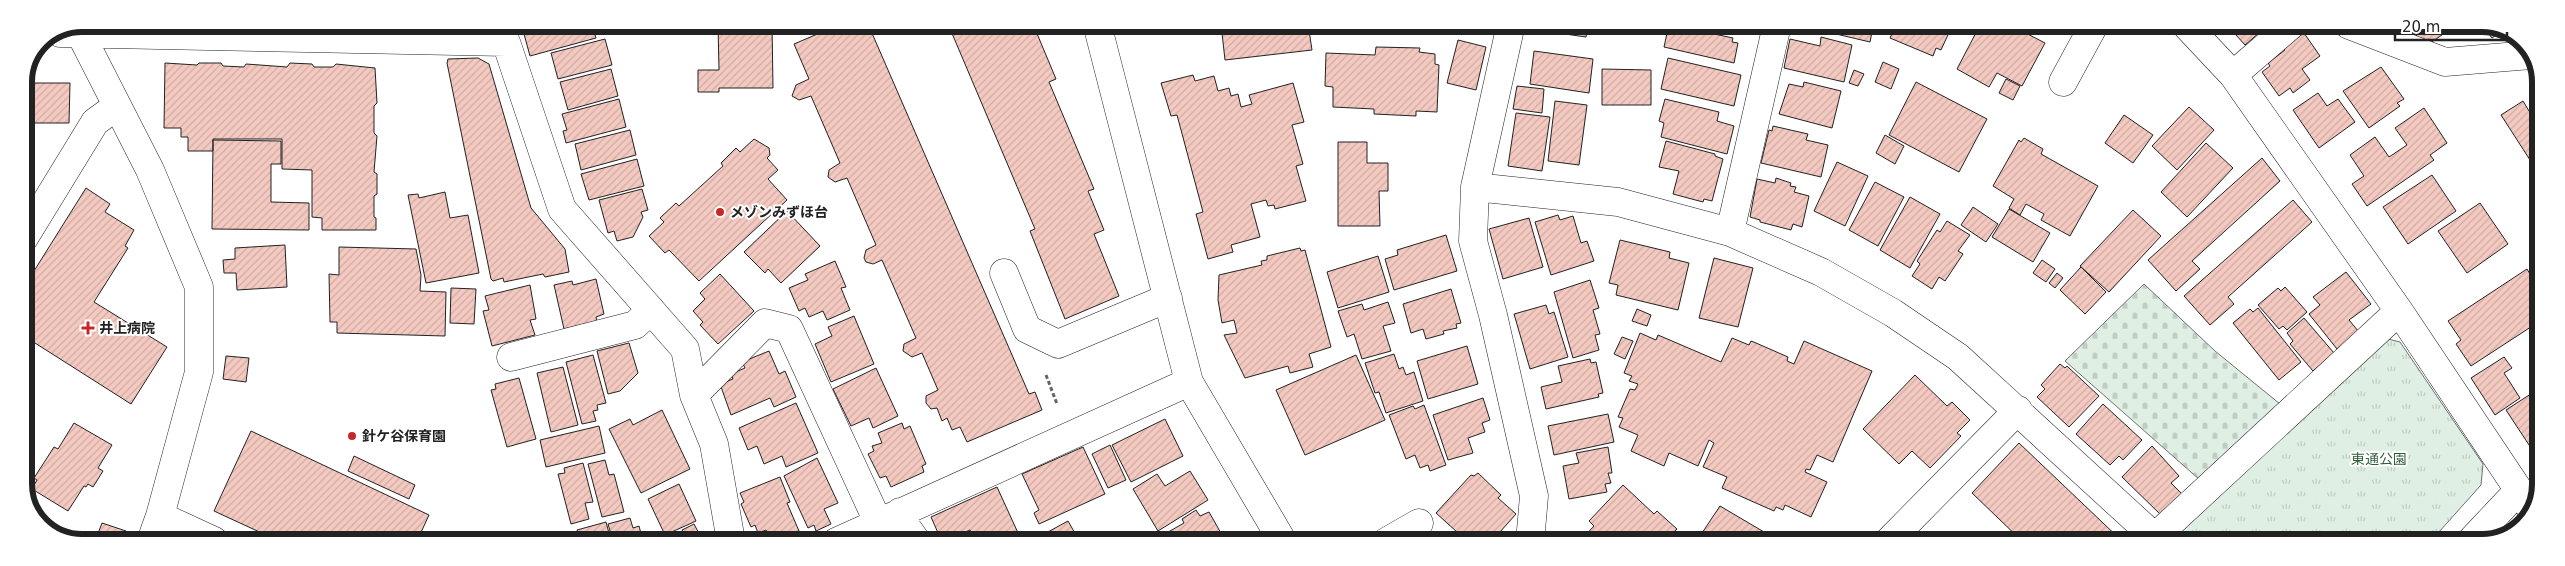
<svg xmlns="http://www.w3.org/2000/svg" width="2565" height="566" font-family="'DejaVu Sans','Noto Sans JP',sans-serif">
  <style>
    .cemetery { fill: url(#cemetery-stones); stroke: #6f6f6f }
    .park { fill: url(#park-tufts); stroke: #6f6f6f }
    .building { fill: url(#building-hatch); stroke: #222 }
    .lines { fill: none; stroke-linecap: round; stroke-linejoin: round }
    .minor-casing { stroke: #222; stroke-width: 29 }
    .path { stroke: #646464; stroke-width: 3; stroke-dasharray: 4 2.5; stroke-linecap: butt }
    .minor { stroke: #fff; stroke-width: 28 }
    .poi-dot { fill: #c62828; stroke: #fff; stroke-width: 2 }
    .labels { text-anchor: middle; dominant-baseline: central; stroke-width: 4; stroke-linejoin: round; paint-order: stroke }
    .poi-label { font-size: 14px; font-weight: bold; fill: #222; stroke: #fff; text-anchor: start }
    .park-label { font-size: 14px; fill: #2f5e38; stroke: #fff }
    .rim { fill: none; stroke: #222; stroke-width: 6 }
  </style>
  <defs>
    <pattern id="cemetery-stones" width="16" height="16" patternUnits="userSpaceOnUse" patternTransform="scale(1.25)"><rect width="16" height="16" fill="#e0efe3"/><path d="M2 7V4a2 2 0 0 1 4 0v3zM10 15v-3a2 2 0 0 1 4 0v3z" fill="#c0cdc2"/></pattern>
    <pattern id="park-tufts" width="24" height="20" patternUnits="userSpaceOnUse" patternTransform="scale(1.25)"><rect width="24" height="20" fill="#e0efe3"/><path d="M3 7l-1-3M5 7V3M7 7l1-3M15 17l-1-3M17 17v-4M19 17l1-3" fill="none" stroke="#c0cdc2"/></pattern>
    <pattern id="building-hatch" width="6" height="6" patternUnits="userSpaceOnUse" patternTransform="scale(1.25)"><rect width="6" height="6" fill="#f3c9c0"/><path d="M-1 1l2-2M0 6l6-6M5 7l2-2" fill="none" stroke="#d0aca5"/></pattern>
  </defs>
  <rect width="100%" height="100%" fill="#fff"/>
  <path class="cemetery" d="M2144,284L2215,351L2280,404L2200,480L2065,361Z"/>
  <path class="park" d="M2384,338L2400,342L2483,464L2481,485L2430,542H2187L2178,534Z"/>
  <path class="building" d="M563,24H592L596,38L530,56L524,34Z
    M718,24H772L773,88H719V92H698V70H719Z
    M841,24H868L1029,394L1035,392L1042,410L967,442L960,427L952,430L947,418L942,421L937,408L931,409L926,403V396L938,390L922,353L912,357L903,351L904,344L916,338L882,260L873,264L866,262L864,258L866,250L876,245L847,178L835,182L828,177L829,170L840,163L811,96L799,100L792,96L796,85L809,79L794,44Z
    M967,24H1033L1056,79L1049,82L1094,189L1088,191L1104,230L1094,234L1119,296L1065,319L1030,231L1035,229L951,31Z
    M1221,24H1308L1312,50L1225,60Z
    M1545,24H1588L1586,37L1544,31Z
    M1669,24H1706L1705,32L1733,38L1732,42L1738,43L1734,63L1664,47Z
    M1798,25H1869L1873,27L1870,42Z
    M1896,25H1948L1952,26L1941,50L1936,48L1933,56L1890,38Z
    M1980,25H2010L2045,43L2022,86L1997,73L1989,87L1957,69Z
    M2227,25H2268L2245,45Z
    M2423,25H2456L2429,44L2425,39L2421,42L2414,32Z
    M2482,25H2494L2503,30L2492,38Z
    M2304,33L2320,56L2302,69L2310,80L2293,93L2290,88L2279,96L2262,72L2270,66L2268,63L2285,50L2283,48Z
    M1821,37L1852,45L1844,82L1784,68L1790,39L1820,46Z
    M605,39L612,65L558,79L551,53Z
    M1458,40L1486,47L1476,90L1447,83Z
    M1376,47L1420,48L1419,52L1435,54V64L1439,65L1437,112L1416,111V116L1374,114V109L1333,107V87L1325,86L1326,53L1375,55Z
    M1534,51L1593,59L1589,93L1530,84Z
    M478,58L489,64L531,208L565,249L569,272L545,277L543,274L504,282L503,278L493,281L491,279L447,63L448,59Z
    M1668,58L1741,75L1734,106L1661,89Z
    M1883,62L1899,69L1891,89L1875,82Z
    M165,63L197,65L199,63H221L223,66L244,67L246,64L287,67L290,63L312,64L314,67H333L336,64L375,68L377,103L374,106V133L377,136L374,172L377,174V194L374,196V217L376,218V230H322V218L312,217V170L282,169V139H213V151H188V137H181V128H164Z
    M2381,67L2404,99L2397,103L2400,106L2369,128L2343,91Z
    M611,69L618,96L568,110L560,82Z
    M1602,69L1651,70V105H1602Z
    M1854,70L1864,74L1858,86L1849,83Z
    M1193,75L1195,81L1214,76L1218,91L1229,88L1231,96L1238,94L1241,107L1252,104L1249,95L1293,83L1304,122L1292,125L1303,164L1296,166L1306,201L1275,209L1274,205L1268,206L1266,200L1251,204L1260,237L1231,245L1233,252L1208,259L1196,214L1203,212L1177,115L1171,116L1161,83Z
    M2006,79L2020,86L2013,100L1999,93Z
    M1804,82L1841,91L1832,128L1779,114L1789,84L1803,87Z
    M1916,82L1987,119L1959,172L1889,135Z
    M24,83H70L69,123H24Z
    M1517,86L1544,89L1542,113L1513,109Z
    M2318,93L2327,106L2338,99L2355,122L2319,148L2293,110Z
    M619,99L626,127L566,143L563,131L567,130L562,114Z
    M1665,99L1719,112L1717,121L1734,126L1727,154L1661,137L1664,123L1659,121Z
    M1555,101L1587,105L1579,165L1548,161Z
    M2523,101L2529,111L2541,104V177L2501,115Z
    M2189,107L2214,130L2177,170L2152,146Z
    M2424,108L2447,143L2430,155L2434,160L2367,206L2352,184L2364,176L2350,155L2375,137L2389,157L2407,145L2395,128Z
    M1516,113L1550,117L1542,171L1508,166Z
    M2124,115L2153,135L2133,163L2105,143Z
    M1773,126L1808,134L1806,140L1828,145L1821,177L1761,163L1769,130L1772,131Z
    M630,130L636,155L581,170L575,144Z
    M1885,135L1904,146L1895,164L1876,153Z
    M2024,138L2043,149L2041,154L2098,186L2070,236L2041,220L2044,214L2026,204L2020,215L2009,208L2014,199L1993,186L2019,140L2021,142Z
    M754,139L769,148L770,155L767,158L778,170L768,179L787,200L699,281L669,250L665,253L649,236L664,222L660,218L676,203L679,206L723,166L721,163L736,148L740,152Z
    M213,140L281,141V164H271V202L309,203V230L212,229Z
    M1666,141L1715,154V156L1723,159L1712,201L1704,199L1703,202L1673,194L1679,171L1659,167Z
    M1338,142H1367V163H1388V191H1379L1380,226H1338Z
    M2206,143L2233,168L2187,217L2161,192Z
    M2262,158L2280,181L2192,261L2200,269L2176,291L2148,260Z
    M637,159L644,186L589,200L581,174Z
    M1837,162L1868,176L1845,226L1814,211Z
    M2432,175L2456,211L2408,244L2383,207Z
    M1776,178L1791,183L1790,186L1796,187L1794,192L1809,196L1802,227L1793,224L1791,230L1760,222V220L1750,217L1757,179L1775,183Z
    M1875,182L1904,197L1878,246L1849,230Z
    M86,188L110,204L105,212L134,230L125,246L128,248L94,302L167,347L131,404L24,336V287Z
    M642,189L648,210L641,212L643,217L633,237L617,241L614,231L608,233L599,200Z
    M445,192L450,218L468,215L479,273L426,283L408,195L418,194L419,198Z
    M1910,197L1940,214L1910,268L1880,250Z
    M2293,200L2312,222L2228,297L2234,304L2210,325L2184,296Z
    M2480,203L2508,244L2467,273L2438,231Z
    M1973,207L1998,224L1986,242L1961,225Z
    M2009,209L2050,233L2033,262L1992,237Z
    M2133,210L2161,236L2109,292L2080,266Z
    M787,211L820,246L781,283L768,269L765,273L744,252Z
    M1558,215L1560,220L1573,216L1581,243L1587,241L1594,261L1551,275L1535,222Z
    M1529,218L1543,267L1503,279L1489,229Z
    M1947,221L1970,235L1958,251L1963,254L1945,281L1939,277L1932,289L1912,276L1920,264L1917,261L1937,230L1940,232Z
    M1446,235L1457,271L1394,290L1385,259L1398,255L1397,250Z
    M1620,240L1670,252L1669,258L1689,263L1678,310L1616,295L1618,285L1609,283Z
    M285,245L287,287L237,290L236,273H224L223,260L235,259V248Z
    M339,247L416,249L421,275L420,291L446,292L445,336L337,333V322H330L329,274L339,275Z
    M1300,248L1301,251L1305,250L1331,347L1309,354L1313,367L1290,373L1288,366L1245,378L1224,335L1237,333L1234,320L1222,323L1218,300L1219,275L1262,265L1261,261L1267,260V256Z
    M1378,256L1389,292L1338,308L1327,272Z
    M1714,258L1753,268L1738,327L1699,318Z
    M2042,260L2055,269L2046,282L2033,273Z
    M835,261L846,287L841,288L850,310L827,320L823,311L809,317L805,308L799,311L789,288L808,280L805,274Z
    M2081,267L2106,292L2085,314L2060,290Z
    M2527,269L2540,291V321L2471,366L2456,344L2461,340L2448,321Z
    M2346,272L2371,304L2349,320L2359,332L2337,349L2309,314L2320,305L2313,297Z
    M2057,273L2063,278L2055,288L2049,283Z
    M720,274L754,311L718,344L700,325L703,322L693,311L705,299L700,293Z
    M596,279L604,314L596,317L597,321L564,329L554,285L572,281L573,285Z
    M1590,280L1599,308L1593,310L1600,334L1595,335L1599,350L1573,358L1554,292Z
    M530,285L536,319L530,320L535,335L492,346L483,311L489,310L485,296Z
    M2285,287L2307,312L2287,330L2283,326L2279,329L2258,305L2278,288L2281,291Z
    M451,288L476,289L474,324L450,323Z
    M1451,289L1461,323L1456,324L1457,328L1443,331L1444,334L1426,339L1423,329L1411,333L1403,304Z
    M1388,302L1395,323L1383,326L1391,351L1362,359L1354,334L1347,337L1338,311L1362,304L1364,310Z
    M1546,305L1549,314L1554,312L1568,357L1530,369L1514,314Z
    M2258,308L2301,362L2279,380L2233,323L2250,309L2253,312Z
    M1637,309L1651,315L1647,326L1632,321Z
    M854,316L874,364L831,382L815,344L832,336L828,327Z
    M2304,318L2334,353L2313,371L2290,344L2293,341L2287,333Z
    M1640,333L1656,340L1658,335L1721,362L1732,338L1749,345L1751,341L1756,343L1788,357L1787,361L1794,364L1804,341L1872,371L1833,462L1817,455L1810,470L1806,469L1805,472L1827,482L1811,517L1785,505L1783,510L1776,507L1774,511L1722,488L1727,477L1703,467L1714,443L1709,440L1698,466L1669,453L1664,466L1631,451L1638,435L1619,427L1623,418L1618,417L1630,389L1635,390L1638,384L1629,381L1632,376L1624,373Z
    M1622,337L1633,341L1625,359L1614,354Z
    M629,343L638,373L620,391L608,394L597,351Z
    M1467,346L1478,384L1428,399L1417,361Z
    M769,351L779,374L785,371L796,397L774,407L770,398L731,415L720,384L733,379L731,374L745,368L742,362Z
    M1394,354L1399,369L1403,367L1406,375L1414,372L1423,401L1386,413L1379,392L1375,393L1365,363Z
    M593,355L606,403L597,405L598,410L593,411L596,421L582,424L566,362Z
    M1356,355L1385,420L1305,455L1276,390Z
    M226,356L249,358L246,382L223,379Z
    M2504,357L2512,368L2504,373L2520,398L2495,415L2471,378Z
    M1590,359L1591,363L1596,362L1603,393L1598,394L1599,397L1546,409L1541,387L1562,382L1558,366Z
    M2060,364L2065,368L2067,366L2099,396L2069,427L2037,397L2045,389L2041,385Z
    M563,367L578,425L551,432L537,373Z
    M876,368L898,416L873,428L869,418L851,426L833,389Z
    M1915,375L1947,406L1952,402L1970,420L1957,433L1961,436L1930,468L1912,451L1899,464L1863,429Z
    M519,378L536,439L507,447L491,390L496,389L495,384Z
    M2540,388V446L2533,451L2506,410Z
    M1483,398L1490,420L1482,423L1485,432L1468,438L1473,453L1448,460L1433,415Z
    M796,403L818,453L786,467L782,456L764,464L757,446L748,450L739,428Z
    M2103,404L2142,440L2123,460L2119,456L2110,465L2076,434Z
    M1424,405L1446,465L1430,471L1428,465L1420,468L1415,455L1406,459L1389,415L1413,406L1415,409Z
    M662,410L690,469L641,493L609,429L630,419L633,425Z
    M1608,414L1614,442L1554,455L1548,426Z
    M1165,419L1183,456L1131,482L1112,445Z
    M74,423L112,445L98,468L103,471L93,487L88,484L86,487L84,486L68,511L32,489L37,480L34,478L54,447L58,449Z
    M902,423L904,429L910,426L926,464L922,466L924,472L891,487L886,476L880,478L868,454L874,451L872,446L882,443L878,433Z
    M599,426L605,453L546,467L540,440Z
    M251,431L429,515L417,541H279L214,511Z
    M2019,443L2123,542H2023L1972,493Z
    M1110,445L1126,480L1108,488L1092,454Z
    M2152,446L2179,476L2171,483L2182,494L2161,515L2122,477Z
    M1083,447L1105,494L1039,524L1034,513L1039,510L1022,474Z
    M1608,447L1612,473H1608L1611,483L1605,484L1607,492L1569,499L1563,466L1579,463L1576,453Z
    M354,456L415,485L409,499L348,471Z
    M817,458L838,503L824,509L831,524L816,531L814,525L808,528L784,476Z
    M605,460L609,475L614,474L624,512L602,517L588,464Z
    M583,463L593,502L585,503L589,519L571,524L558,474L565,473L564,468Z
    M1190,471L1208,500L1158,531L1133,489L1157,474L1165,486Z
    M1478,473L1501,495L1498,498L1516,514L1491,542H1468L1436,513L1471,475L1474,476Z
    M780,477L790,502L787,503L799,531L771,541L766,530L758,533L755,525L751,527L741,504L744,502L740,493Z
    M679,484L696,521L665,535L648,499Z
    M1623,485L1654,514L1657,511L1677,529L1672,534L1681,542H1579L1594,526L1589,521Z
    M997,487L1019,535L1004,541L1003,539L997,542H975L970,530L942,542L931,517Z
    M1720,506L1764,532L1757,542H1696Z
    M1196,510L1200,516L1209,512L1226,542H1166L1163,535L1184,523L1182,519Z
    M630,518L633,528L639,526L643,541H613L608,524Z
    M1068,521L1080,542H1050L1046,533Z
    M606,522L610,537L607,538L608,541H581L577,530Z
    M102,523L126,531L123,541H95Z
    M694,524L703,541H671L684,533L682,530Z
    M1427,531L1437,542H1415Z"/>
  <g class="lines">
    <defs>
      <path id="minor" d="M1097,24L1189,382L1283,542
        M1511,24L1475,187L1473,241L1493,315L1534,496L1530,542
        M2186,25L2233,75L2399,311L2532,510
        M2349,25L2445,62L2531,55
        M60,33L506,42L562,209L685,349L694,395L714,444L731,541
        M80,33L150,170L199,287V372L160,516L151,541
        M2233,75L2291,25
        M2063,82L2094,25
        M1475,187L1618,202L1730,232L1821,272L1893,313L1958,357L2160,542
        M1730,232L1777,25
        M24,238L95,122L117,106
        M1004,273L1027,329L1058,344L1168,298
        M511,357L635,325L651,310
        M694,395L765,323L789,329L878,522
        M900,512L907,528L917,542
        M160,516L214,541
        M2155,537L2399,311
        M836,542L1189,382
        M1386,542L1419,523
        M1888,542L2018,410
        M2470,542L2518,491"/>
    </defs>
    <use href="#minor" class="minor-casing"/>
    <path class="path" d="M1046,375L1057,404"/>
    <use href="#minor" class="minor"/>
  </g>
  <g class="poi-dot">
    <circle cx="720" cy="212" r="5"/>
    <path d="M85.5 320.5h5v5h5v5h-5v5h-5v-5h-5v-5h5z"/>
    <circle cx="352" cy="436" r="5"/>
  </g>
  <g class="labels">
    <g class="poi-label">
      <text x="730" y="212">メゾンみずほ台</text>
      <text x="99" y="328">井上病院</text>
      <text x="362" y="436">針ケ谷保育園</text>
    </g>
    <g class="park-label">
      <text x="2379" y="459">東通公園</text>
    </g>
  </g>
  <path d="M0 0H2565V566H0ZM82 32H2482A50 50 0 0 1 2532 82V484A50 50 0 0 1 2482 534H82A50 50 0 0 1 32 484V82A50 50 0 0 1 82 32Z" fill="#fff" fill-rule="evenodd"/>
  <path class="rim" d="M82 32H2482A50 50 0 0 1 2532 82V484A50 50 0 0 1 2482 534H82A50 50 0 0 1 32 484V82A50 50 0 0 1 82 32Z"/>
  <path d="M2395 32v8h112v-8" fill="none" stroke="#222222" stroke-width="2.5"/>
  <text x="2402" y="32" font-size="15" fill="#222222" stroke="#ffffff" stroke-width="4" paint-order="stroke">20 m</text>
</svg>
